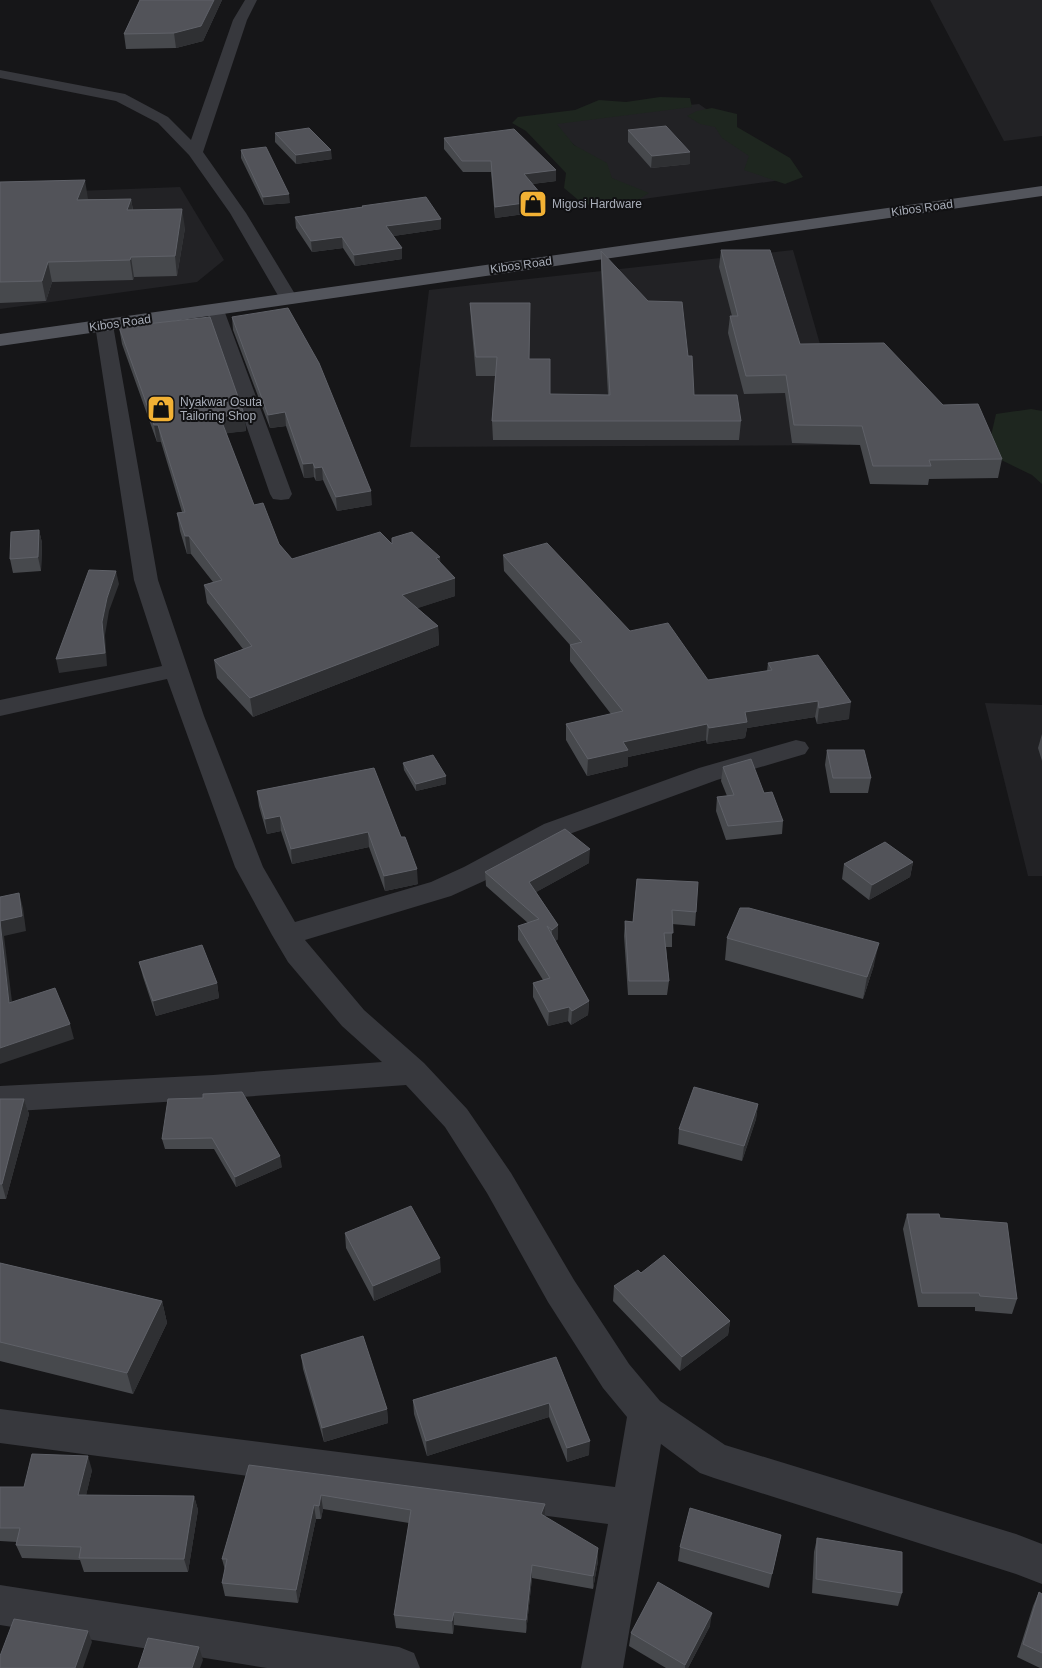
<svg xmlns="http://www.w3.org/2000/svg" width="1042" height="1668" font-family="Helvetica,sans-serif">
  <style>
    .built { fill: #222225 }
    .green { fill: #1e261f }
    .lines { fill: none; stroke-linecap: round; stroke-linejoin: round }
    .minor { fill: #37383d; fill-rule: evenodd }
    .primary { fill: #53555c; fill-rule: evenodd }
    .wall { fill: #47494d }
    .shaded-wall { fill: #2f3033 }
    .building { fill: #525359; stroke: #5f6168 }
    .labels { text-anchor: middle; dominant-baseline: central; stroke-width: 4; stroke-linejoin: round; paint-order: stroke }
    .far-poi-label { font-size: 12px; fill: #a8adb8; stroke: #111113; text-anchor: start }
    .far-street-label { font-size: 12px; fill: #a8adb8; stroke: #111113 }
  </style>
  <rect width="100%" height="100%" fill="#161618"/>
  <path class="built" d="M930,0H1042V136L1004,141Z
    M699,104L803,177L636,200L545,119Z
    M180,187L224,260L197,282L0,309V194Z
    M793,250L849,445L410,447L429,290Z
    M985,703L1042,705V876H1028Z"/>
  <path class="green" d="M660,97L690,98L692,107L557,124L574,145L607,163L612,178L649,193L625,208L583,204L564,188L566,173L526,131L512,123L518,117L575,110L599,100L626,102Z
    M712,108L737,114V127L790,158L803,177L785,184L744,170L749,156L722,138L715,127L700,124L687,116L697,111Z
    M1031,409L1042,411V484L1032,475L987,453L996,414Z"/>
  <g class="lines">
    <path class="minor" d="M245,0H257L247,20L203,152L246,213L298,299L295,303L289,304L283,303L280,299L230,213L189,155L158,123L116,101L0,78V70L125,94L168,117L191,140L233,20Z
      M215,304L221,306L224,310L292,494L289,499L281,500L273,499L270,494L206,310L209,306Z
      M104,319L111,321L113,325L158,580L204,716L263,867L295,922L431,882L464,867L544,824L699,768L796,740L805,742L809,748L805,754L717,780L564,836L484,881L451,896L305,940L364,1010L424,1063L467,1109L511,1173L574,1280L629,1364L660,1401L725,1445L1016,1534L1042,1544V1584L1016,1574L714,1478L700,1473L661,1444L623,1668H581L608,1524L0,1443V1409L615,1487L627,1417L603,1388L548,1302L487,1193L445,1127L406,1085L213,1099L0,1112V1086L213,1075L382,1062L342,1026L288,962L272,935L235,867L167,679L0,716V700L162,666L134,580L95,325L97,321Z
      M0,1585L399,1647L414,1653L420,1668H267L0,1625Z"/>
    <path class="primary" d="M1042,186V196L0,346V334Z"/>
  </g>
  <path class="wall" d="M140,0H222L203,41L176,48L126,49L124,34Z
    M628,130L690,164L651,168L628,142Z
    M275,133L332,159L296,164L275,142Z
    M444,138L556,170V181L532,184L546,200V211L495,218L491,172H463L444,149Z
    M241,150L290,203L264,205L241,158Z
    M0,182L88,199H131L133,210L185,228L177,276L134,277L133,280L52,282L46,301L0,303Z
    M362,206L441,219V229L393,236L402,248V259L355,266L343,248L312,252L296,228L295,217L362,207Z
    M721,250L800,344L943,405L1002,459L998,478L929,479L928,485L870,484L860,445L792,443L785,393L744,394L728,333L730,316H732L719,267Z
    M601,251L688,356L694,395L741,421L739,440H493L492,421L495,376H476L471,321L470,303L530,321L529,359L550,394L608,395L601,269Z
    M232,317L372,505L337,511L323,480L316,481L314,477L304,478L286,426L270,428L233,330Z
    M119,327L244,414L246,431L226,433L254,505L279,544L292,559L392,544L440,563L455,578V596L417,608L438,626L439,645L253,717L217,678L214,660L243,649L207,603L204,585L213,582L191,554H187L180,531L177,513L182,512L161,442H157L122,344Z
    M39,530L42,543L41,571L13,573L10,559Z
    M503,555L630,631L708,680L767,671L768,663L849,719L817,724L815,717L747,728L745,738L707,744L706,740L628,757V766L587,776L566,740V724L611,714L570,661V645L504,571Z
    M1042,734V761L1038,748Z
    M827,750L871,778L868,793H830L825,765Z
    M403,763L446,784L416,791L404,770Z
    M723,767L764,793L783,821L782,834L726,840L716,811L717,797L727,796L721,781Z
    M374,768L418,884L385,891L369,847L292,864L281,831L267,834L259,806L257,791Z
    M913,862L910,877L869,900L842,879L844,864Z
    M589,863L536,892L558,925V939L555,941L589,1001L588,1015L571,1025L568,1021L548,1026L533,997V983L543,980L518,940V926L528,923L486,886L485,872Z
    M637,879L696,912L695,926L672,924V947H666L669,981L667,995H628L624,936L625,921L633,922Z
    M727,938L874,965L863,999L725,960Z
    M139,962L217,983L219,998L156,1016L143,977Z
    M203,1098L282,1167L236,1187L214,1149H165L162,1139Z
    M0,1099H24L29,1114L6,1199H0Z
    M758,1104L756,1119L742,1161L678,1144L679,1129Z
    M907,1214L940,1218L1017,1299L1012,1314L975,1311V1307H918L903,1229Z
    M345,1233L441,1272L374,1301L346,1248Z
    M0,1263L162,1301L167,1323L133,1394L0,1361Z
    M641,1273L730,1321L728,1335L680,1371L613,1301L614,1286Z
    M301,1355L387,1409L388,1423L324,1442L303,1369Z
    M556,1357L589,1455L567,1462L549,1417L427,1456L414,1414L413,1400Z
    M249,1465L545,1504V1517L598,1561L593,1589L532,1578L526,1633L454,1625L453,1634L396,1628L394,1615L409,1523L323,1509L321,1519H316L298,1603L225,1596L222,1583L225,1570L222,1559Z
    M92,1470L86,1495L194,1496L198,1510L188,1572H84L80,1560L22,1558L16,1545L17,1542L0,1541V1487H24Z
    M781,1535L769,1588L678,1561L680,1547Z
    M817,1538L902,1593L898,1606L812,1593L814,1552Z
    M1039,1592L1042,1594V1668H1040L1017,1657L1033,1606Z
    M710,1626L688,1668H666L629,1646L631,1633Z"/>
  <path class="shaded-wall" d="M214,0H222L203,41L176,48L174,33Z
    M331,150L332,159L296,164V155Z
    M690,152V164L651,168L652,156Z
    M556,170V181L524,185V174Z
    M85,180L88,199L77,200Z
    M289,194L290,203L264,205L263,197Z
    M131,199L134,218L127,210Z
    M546,200V211L495,218V207Z
    M182,209L185,228L177,276L175,256Z
    M441,219V229L387,237L386,226Z
    M342,237L343,248L312,252L311,241Z
    M402,248V259L355,266L354,255Z
    M131,257L134,277L133,280L130,260Z
    M48,262L52,282L46,301L42,281Z
    M285,412L286,426L270,428L268,415Z
    M244,414L246,431L222,434L220,417Z
    M154,425H158L161,442H157Z
    M313,463L314,477L304,478L303,464Z
    M322,467L323,480L316,481L315,468Z
    M371,491L372,505L337,511L336,497Z
    M39,530L42,543L41,571L38,557Z
    M185,536H189L191,554H187Z
    M440,557L441,575L436,558Z
    M116,571L119,584L109,611L105,635L107,666L59,673L56,659L102,622L107,598Z
    M455,578V596L403,613L402,595Z
    M438,626L439,645L253,717L250,698Z
    M818,701L815,717L747,728L745,738L707,744L709,728L745,712Z
    M851,702L849,719L817,724L819,708Z
    M707,724L706,740L628,757V766L587,776L588,759L623,742Z
    M446,776V784L416,791V784Z
    M280,816L281,831L267,834L265,819Z
    M368,832L369,847L292,864L291,849Z
    M590,849L589,863L529,896V882Z
    M913,862L910,877L869,900L872,885Z
    M417,869L418,884L385,891L384,876Z
    M19,893L23,908L26,931L4,936L14,1018L9,1003L0,921Z
    M558,925V939L552,944V930Z
    M879,943L874,965L863,999L867,977Z
    M217,983L219,998L156,1016L153,1001Z
    M589,1001L588,1015L571,1025L572,1011Z
    M569,1007L568,1021L548,1026L549,1012Z
    M70,1024L74,1039L0,1064V1048Z
    M24,1099L29,1114L6,1199L2,1184Z
    M758,1104L756,1119L742,1161L744,1146Z
    M280,1156L282,1167L236,1187L235,1177Z
    M440,1258L441,1272L374,1301L373,1286Z
    M162,1301L167,1323L133,1394L127,1373Z
    M730,1321L728,1335L680,1371L682,1357Z
    M549,1403V1417L427,1456L426,1441Z
    M387,1409L388,1423L324,1442L322,1428Z
    M590,1441L589,1455L567,1462V1448Z
    M88,1456L92,1470L83,1509L78,1495Z
    M321,1495L323,1509L321,1519L319,1506Z
    M194,1496L198,1510L188,1572L184,1559Z
    M545,1504V1518L541,1514Z
    M314,1505L316,1519L298,1603L296,1590Z
    M598,1548V1561L593,1589V1576Z
    M532,1565V1578L526,1633V1620Z
    M454,1612V1625L453,1634L452,1621Z
    M712,1613L710,1626L688,1668H685V1665Z
    M88,1631L92,1642L83,1668H75Z
    M199,1647L203,1660L200,1668H192Z"/>
  <path class="building" d="M140,0H214L201,26L174,33L124,34Z
    M666,126L690,152L652,156L628,130Z
    M309,128L331,150L296,155L275,133Z
    M514,129L556,170L524,174L546,200L495,207L491,161H462L444,138Z
    M266,147L289,194L263,197L241,150Z
    M85,180L77,200L131,199L127,210L182,209L175,256L131,257L130,260L48,262L42,281L0,282V182Z
    M426,197L441,219L386,226L402,248L354,255L342,237L311,241L295,217L363,207L362,206Z
    M721,250H770L800,344L884,343L943,405L978,404L1002,459L929,460L931,466H873L862,426L794,425L786,375L746,376L730,316H738Z
    M601,251L648,301L682,302L688,356H692L694,395H737L741,421H492L497,357H476L470,303H530L529,359H550V394L610,395Z
    M288,308L319,363L371,491L336,497L322,467L315,468L313,463L303,464L285,412L268,415L232,317Z
    M210,317L244,414L220,417L254,505L263,503L279,544L292,559L380,532L392,544V538L412,532L440,557L436,558L455,578L402,595L438,626L250,698L214,660L252,646L204,585L222,580L189,536H185L177,513L185,512L158,425H154L119,327Z
    M39,530L38,557L10,559L11,532Z
    M547,543L630,631L668,623L708,680L772,670L768,663L818,655L851,702L819,708L818,701L745,712L747,722L709,728L707,724L623,742L628,750L588,759L566,724L623,711L570,645L582,642L503,555Z
    M89,570L116,571L107,598L102,622L105,653L56,659Z
    M827,750H864L871,778H833Z
    M433,755L446,776L416,784L403,763Z
    M751,759L764,793L772,792L783,821L728,826L717,797L734,795L723,767Z
    M374,768L401,837H405L417,869L384,876L368,832L291,849L280,816L265,819L257,791Z
    M565,829L590,849L529,882L558,925L552,930L547,926L589,1001L572,1011L569,1007L549,1012L533,983L550,978L518,926L539,919L485,872Z
    M885,842L913,862L872,885L844,864Z
    M637,879L698,882L696,912L672,910L673,933H664L669,981H629L625,921L633,922Z
    M19,893L22,916L0,921L9,1003L55,988L70,1024L0,1048V897Z
    M740,908H749L879,943L867,977L727,938Z
    M202,945L217,983L153,1001L139,962Z
    M694,1087L758,1104L744,1146L679,1129Z
    M242,1092L280,1156L235,1177L212,1138L162,1139L168,1099L203,1098V1094Z
    M0,1099H24L2,1184H0Z
    M411,1206L440,1258L373,1286L345,1233Z
    M907,1214H939L940,1218L1007,1223L1017,1299L980,1296L979,1293H922Z
    M664,1255L730,1321L682,1357L614,1286L638,1270L641,1273Z
    M0,1263L162,1301L127,1373L0,1342Z
    M363,1336L387,1409L322,1428L301,1355Z
    M556,1357L590,1441L567,1448L549,1403L426,1441L413,1400Z
    M32,1454L88,1456L78,1495L194,1496L184,1559L79,1558L81,1547L16,1545L20,1528H0V1487H24Z
    M249,1465L545,1504L541,1514L598,1548L593,1576L532,1565L526,1620L454,1612L452,1621L394,1615L411,1510L321,1495L319,1506L314,1505L296,1590L222,1583L227,1559H222Z
    M690,1508L781,1535L772,1574L680,1547Z
    M817,1538L902,1552V1593L816,1579Z
    M658,1582L712,1613L685,1665L631,1633Z
    M1039,1592L1042,1594V1653L1023,1644Z
    M14,1619L88,1631L75,1668H0V1656Z
    M148,1638L199,1647L192,1668H138Z"/>
  <defs>
    <symbol id="shop-square" viewBox="-11 -11 22 22"><rect x="-9" y="-9" width="18" height="18" rx="4" fill="#f2b134" stroke="#111113"/><path d="M-5-2.5h2.3a2.7 3.5 0 0 1 5.4 0H5L5.5 6h-11ZM-1.5-2.5h3a1.5 2.3 0 0 0-3 0Z" fill="#111"/></symbol>
  </defs>
  <g fill-rule="evenodd">
    <use href="#shop-square" x="517" y="188" width="32" height="32"/>
    <use href="#shop-square" x="145" y="393" width="32" height="32"/>
  </g>
  <g class="labels">
    <g class="far-poi-label">
      <text x="552" y="204">Migosi Hardware</text>
      <text x="180" y="402">Nyakwar Osuta<tspan x="180" dy="14">Tailoring Shop</tspan></text>
    </g>
    <g class="far-street-label">
      <text transform="translate(922 208) rotate(-8)">Kibos Road</text>
      <text transform="translate(521 265) rotate(-8)">Kibos Road</text>
      <text transform="translate(120 323) rotate(-8)">Kibos Road</text>
    </g>
  </g>
</svg>
